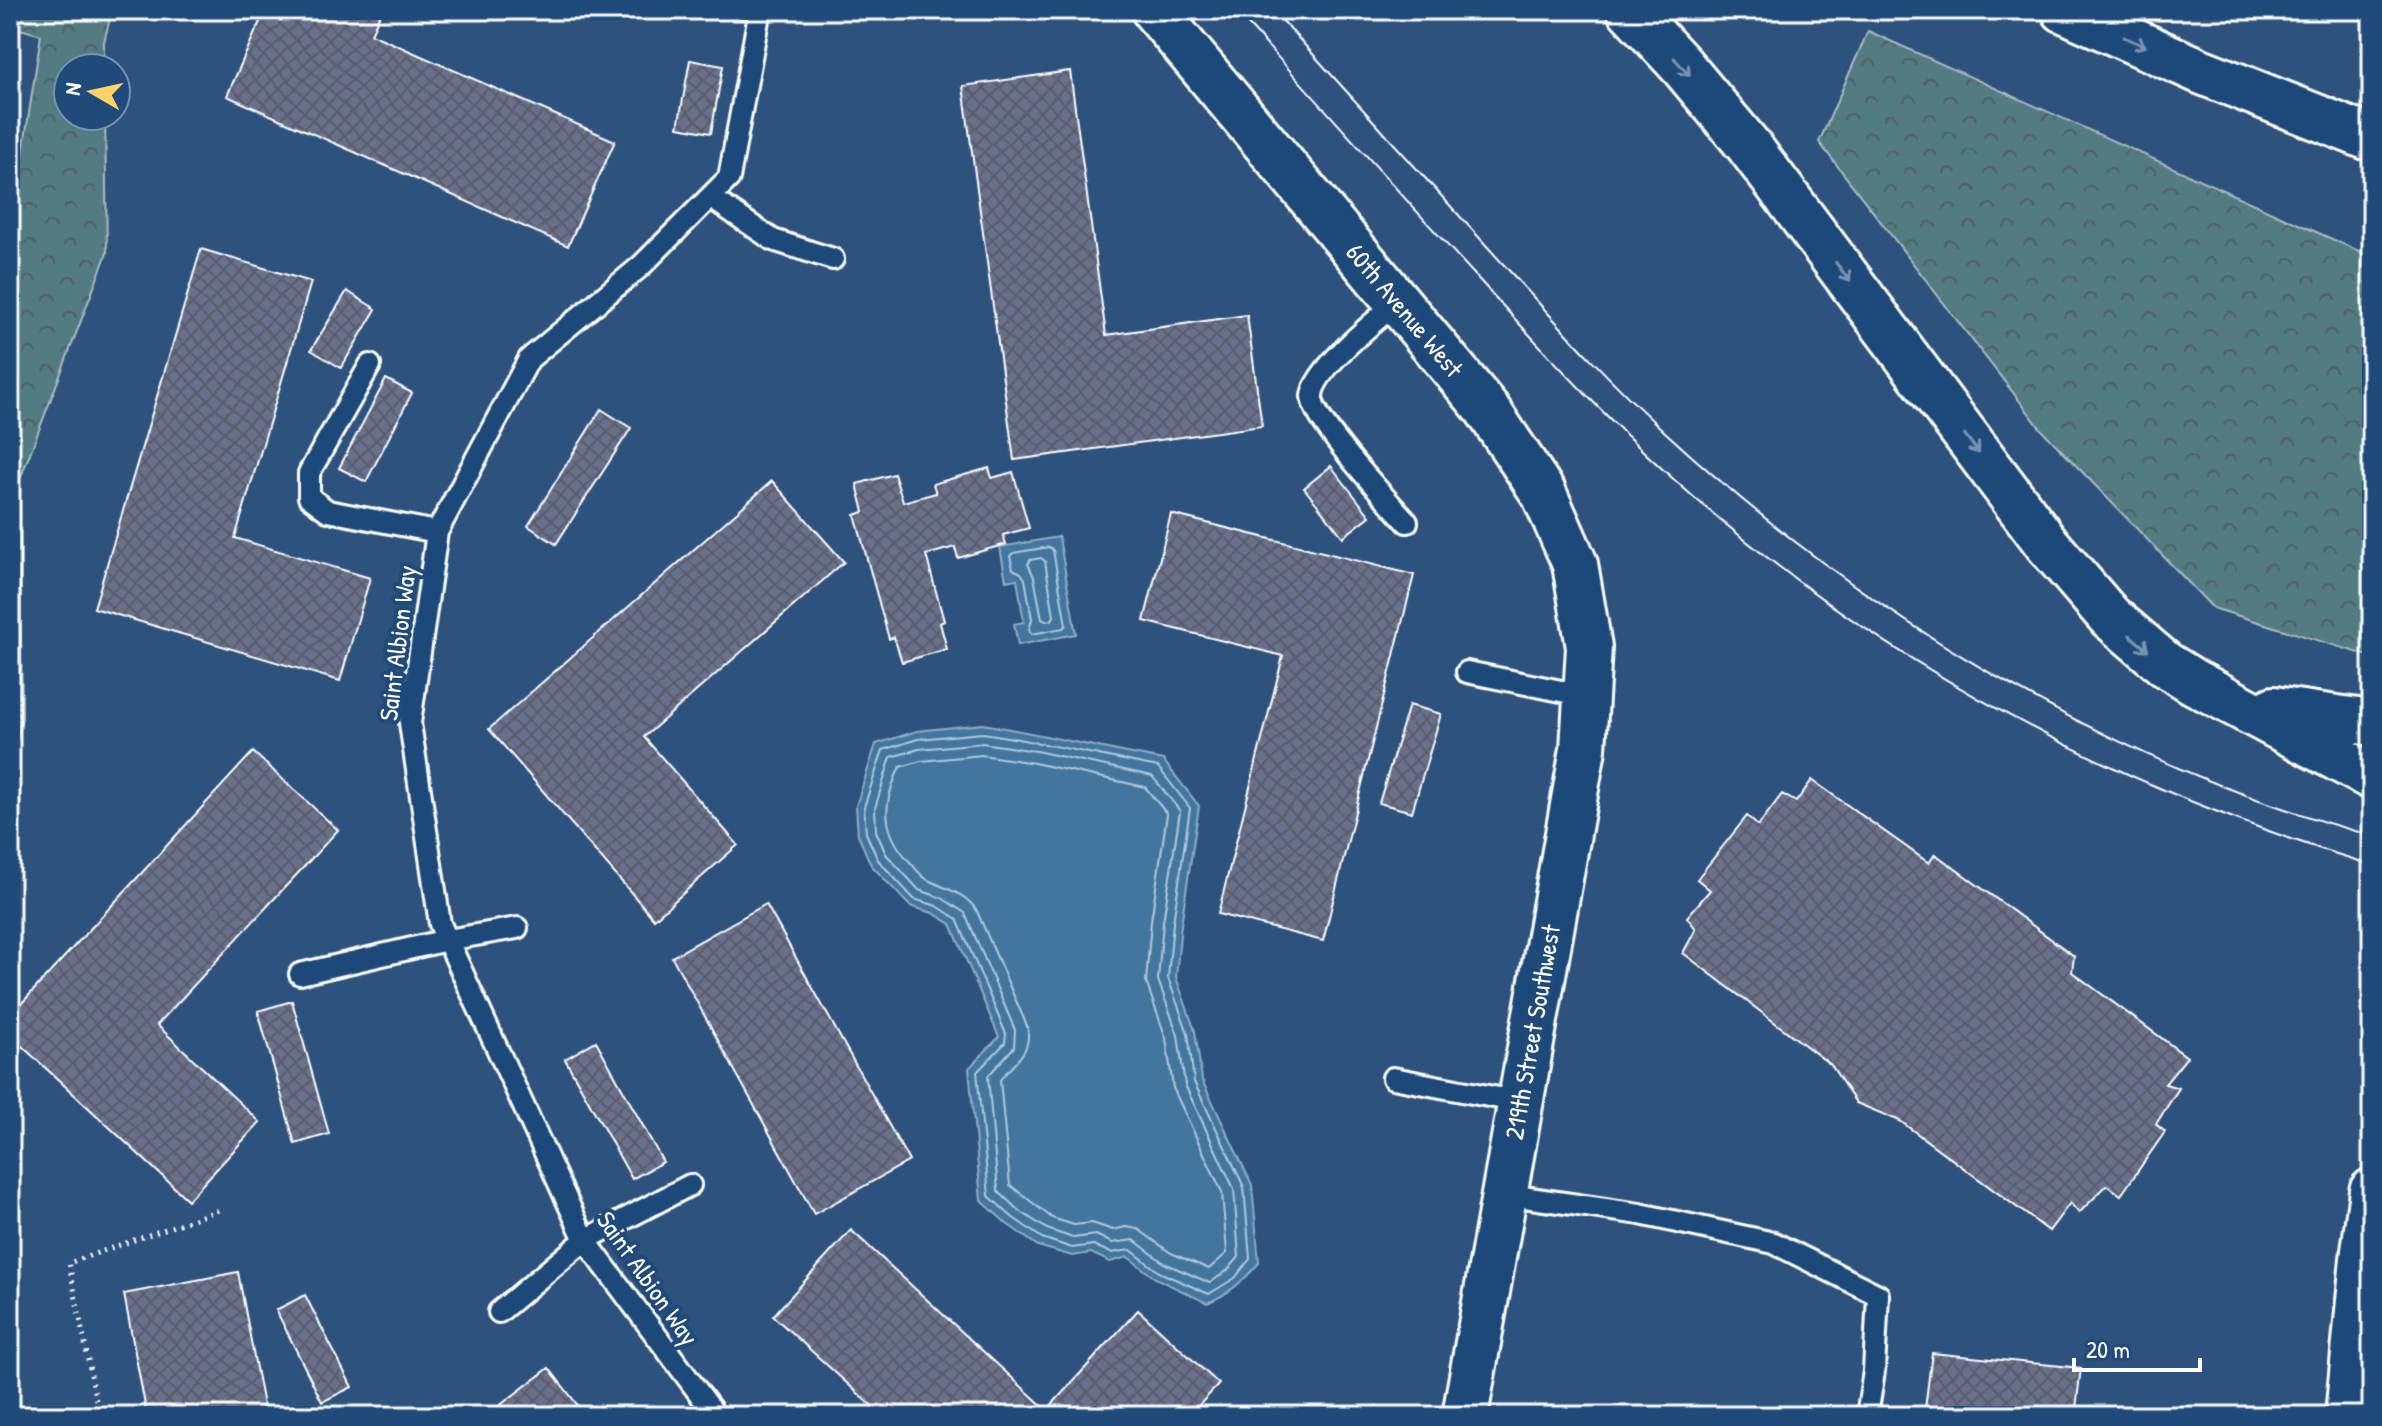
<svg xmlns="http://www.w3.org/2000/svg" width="2382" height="1426" font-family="'Patrick Hand',sans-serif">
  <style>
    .forest { fill: url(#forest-crowns); stroke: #a9bdc0; stroke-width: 2 }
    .water { fill: #42769f; stroke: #8eadc5; stroke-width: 2 }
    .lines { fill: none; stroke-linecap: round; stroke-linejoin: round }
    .shore { stroke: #b3c8d9; stroke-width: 2 }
    .building { fill: url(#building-cross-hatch); stroke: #fff; stroke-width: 2 }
    .service-casing { stroke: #fff; stroke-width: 26 }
    .tertiary-casing { stroke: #fff; stroke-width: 50 }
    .secondary-casing { stroke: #fff; stroke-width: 50 }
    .motorway-casing { stroke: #fff; stroke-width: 50 }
    .path { stroke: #fff; stroke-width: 5; stroke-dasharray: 2 6; stroke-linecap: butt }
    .service { stroke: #1f4a7a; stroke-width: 20 }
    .tertiary { stroke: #1f4a7a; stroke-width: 44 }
    .secondary { stroke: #1f4a7a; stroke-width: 44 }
    .motorway { stroke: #1f4a7a; stroke-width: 44 }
    .tram { stroke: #fff; stroke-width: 2 }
    .oneway { stroke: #7992af }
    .labels { text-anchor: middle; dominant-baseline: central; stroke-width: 8; stroke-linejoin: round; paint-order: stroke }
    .street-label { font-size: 26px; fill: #fff; stroke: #1f4a7a }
  </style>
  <defs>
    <pattern id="forest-crowns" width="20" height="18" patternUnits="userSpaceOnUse" patternTransform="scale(2)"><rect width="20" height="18" fill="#537b82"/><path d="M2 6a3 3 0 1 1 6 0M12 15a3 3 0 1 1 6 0" fill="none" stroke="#4f6164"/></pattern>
    <pattern id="building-cross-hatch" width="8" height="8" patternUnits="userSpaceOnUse" patternTransform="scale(2)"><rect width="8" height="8" fill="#68708c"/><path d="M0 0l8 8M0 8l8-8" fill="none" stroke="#595c69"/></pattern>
  </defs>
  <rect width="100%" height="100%" fill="#2e527e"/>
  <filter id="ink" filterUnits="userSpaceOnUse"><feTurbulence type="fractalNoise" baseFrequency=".0125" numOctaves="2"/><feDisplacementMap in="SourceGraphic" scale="16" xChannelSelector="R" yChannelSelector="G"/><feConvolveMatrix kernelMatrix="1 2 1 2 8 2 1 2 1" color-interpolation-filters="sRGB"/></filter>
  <g filter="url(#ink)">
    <path class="forest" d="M10,10H112L104,42V68H68V116H105L107,253L19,482L22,718L10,772V236L41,35L10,26Z
      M1868,31L2372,257V657L2213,608L2042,430L1819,142Z"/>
    <path class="water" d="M1059,537L1076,634L1018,645L1014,624L1024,622L1017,579L1006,581L1000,547Z
      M982,724C1043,734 1102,749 1163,760L1199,806L1181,925L1176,977L1195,1031L1202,1080L1252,1185L1259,1263C1243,1281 1229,1294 1207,1303L1155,1278L1128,1257L1110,1262L1091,1253L1072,1256L1038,1246L1007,1224L981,1200L969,1068L999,1037L951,924L933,913L910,906L871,865L858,835L856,806L876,744L917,731Z"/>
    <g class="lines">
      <path class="shore" d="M1049,547L1053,550L1066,625L1063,628L1032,634L1029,630L1032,619L1025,579L1021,573L1013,569L1010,556L1013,553Z
        M1041,558L1045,561L1054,616L1052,620L1046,621L1042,619L1034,577L1028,564L1030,560Z
        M983,733C1042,742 1099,756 1158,767L1190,808L1173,923L1168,978L1188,1033L1194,1082L1244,1187L1250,1259L1235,1278L1209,1294L1159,1272L1131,1250L1111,1253L1093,1245L1072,1248L1042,1238L1012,1217L989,1196L977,1072L1005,1043L1006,1034L957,919L937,906L914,899L878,860L866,833L864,807L883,750L918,739Z
        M982,743L1036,751L1152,776L1180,811L1163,922L1158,980L1178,1035L1185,1085L1234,1189L1239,1257L1228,1270L1210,1283L1164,1263L1134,1240L1112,1243L1096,1235L1073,1238L1047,1229L1018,1210L998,1191L988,1076L1014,1047L1015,1030L965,913L942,898L919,890L886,854L876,831L875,808L891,757L919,749Z
        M982,755L1034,763L1145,787L1167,814L1151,921L1146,982L1166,1038L1173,1088L1222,1192L1227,1253L1209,1269L1171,1253L1138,1229L1126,1227L1113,1230L1092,1223L1074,1225L1052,1218L1010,1185L1000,1080C1014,1062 1033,1052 1027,1026L976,909C963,892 946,889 928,880C922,877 916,869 911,863C881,832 882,804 900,767L921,761Z"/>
    </g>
    <path class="building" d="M265,10H382L371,34L615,141L568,246L227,96Z
      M713,10H748L745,20Z
      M690,60L723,66L711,133L678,127Z
      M1070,71L1106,335L1247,315L1262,426L1014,460L963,86Z
      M201,249L311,282L235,538L370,578L340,681L94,608Z
      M347,291L376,309L341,368L311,350Z
      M386,379L412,393L366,482L339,468Z
      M601,409L631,428L556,544L528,526Z
      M1331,466L1370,516L1343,537L1304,488Z
      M989,468L992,478L1013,472L1029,528L1003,535L1006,544L958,558L955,547L926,555L944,621L940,623L947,649L902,662L894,637L889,639L855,515L864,512L857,484L894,474L903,502L936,493L933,484Z
      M772,481L844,562L644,737L738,845L654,919L489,729Z
      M1171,514L1414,575L1323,941L1218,914L1283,656L1144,621Z
      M1409,705L1441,714L1412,812L1379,803Z
      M253,752L338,830L157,1025L260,1122L188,1200L10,1035V1016Z
      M1812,780L1929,863L1935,854L2074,956L2072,972L2187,1057L2165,1084L2179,1088L2156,1124L2165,1132L2121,1195L2107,1185L2079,1213L2070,1203L2049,1231L1900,1121L1856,1103L1831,1065L1683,953L1696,929L1687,917L1710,890L1697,879L1747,816L1758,826L1782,794L1796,802Z
      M766,904L909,1161L814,1214L672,957Z
      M292,1001L329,1134L295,1144L258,1011Z
      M596,1041L663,1162L632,1179L565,1059Z
      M851,1230L1047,1410L1138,1310L1219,1384L1189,1416H883L773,1316Z
      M238,1272L265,1416H147L124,1294Z
      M305,1295L352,1387L322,1402L276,1310Z
      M1932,1353L2081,1368L2075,1416H1924Z
      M549,1368L586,1416H486Z"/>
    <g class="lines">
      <defs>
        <path id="service" d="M710,197L773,240L833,259
          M1398,302C1377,319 1314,370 1312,396C1310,418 1389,502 1407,522
          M370,365L309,473V497L328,511L437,532
          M1467,672L1586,696
          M300,974L447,940L517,928
          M1393,1078L1520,1102
          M1503,1194L1640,1214L1774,1243L1878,1295L1874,1371L1867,1416
          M499,1312L585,1240L690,1185
          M716,1416L585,1240L440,924L410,723L437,532L529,359L641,266L729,178L758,20L763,10"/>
        <path id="tertiary" d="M1154,10L1487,409L1544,494L1575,564L1589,647L1583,749L1465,1416"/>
        <path id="secondary" d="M2348,1416L2363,1259L2372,1191"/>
        <path id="motorway" d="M1630,10L1682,66L1748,145L2048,545L2110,617L2165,664L2194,682L2372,777
          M2064,10L2200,71L2372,139
          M2274,709L2372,723"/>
      </defs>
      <use href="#service" class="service-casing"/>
      <use href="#tertiary" class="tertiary-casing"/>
      <use href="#secondary" class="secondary-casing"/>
      <use href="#motorway" class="motorway-casing"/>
      <path class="path" d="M99,1416L69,1263L219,1210"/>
      <use href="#service" class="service"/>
      <use href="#tertiary" class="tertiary"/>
      <use href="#secondary" class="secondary"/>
      <use href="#motorway" class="motorway"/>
      <path class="tram" d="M1235,10C1318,101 1400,194 1484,285C1549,357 1615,428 1688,492C1886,666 2120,790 2372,865
        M1273,10C1350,95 1427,181 1504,265C1556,322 1608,380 1665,432C1865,616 2108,763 2372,836"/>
    </g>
    <defs><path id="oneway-shaft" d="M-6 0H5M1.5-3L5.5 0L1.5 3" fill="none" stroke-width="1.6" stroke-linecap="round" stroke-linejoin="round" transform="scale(2)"/></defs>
    <g class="oneway">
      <use href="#oneway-shaft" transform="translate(2135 42) rotate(24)"/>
      <use href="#oneway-shaft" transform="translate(1682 67) rotate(49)"/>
      <use href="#oneway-shaft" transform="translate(1843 272) rotate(53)"/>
      <use href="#oneway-shaft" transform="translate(1972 444) rotate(53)"/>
      <use href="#oneway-shaft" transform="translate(2139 643) rotate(40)"/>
    </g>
  </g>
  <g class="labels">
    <g class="street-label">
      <text transform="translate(1405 310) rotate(50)">60th Avenue West</text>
      <text transform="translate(397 643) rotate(-83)">Saint Albion Way</text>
      <text transform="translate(1532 1032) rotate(-80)">219th Street Southwest</text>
      <text transform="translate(648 1278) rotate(55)">Saint Albion Way</text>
    </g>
  </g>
  <rect width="2382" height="1426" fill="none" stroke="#1f4a7a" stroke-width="40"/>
  <rect x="20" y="20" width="2342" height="1386" fill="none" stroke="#fff" stroke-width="3" filter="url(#ink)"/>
  <g transform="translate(92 92) rotate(279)"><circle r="38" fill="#1f4a7a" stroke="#7992af" stroke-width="2"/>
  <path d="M0-6L14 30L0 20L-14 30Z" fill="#ffd166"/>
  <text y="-12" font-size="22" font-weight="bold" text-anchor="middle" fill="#ffffff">N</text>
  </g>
  <path d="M2074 1358v12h126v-12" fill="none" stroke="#ffffff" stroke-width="4"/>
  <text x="2086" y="1358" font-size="24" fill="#ffffff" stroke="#1f4a7a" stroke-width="6" paint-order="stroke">20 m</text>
</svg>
